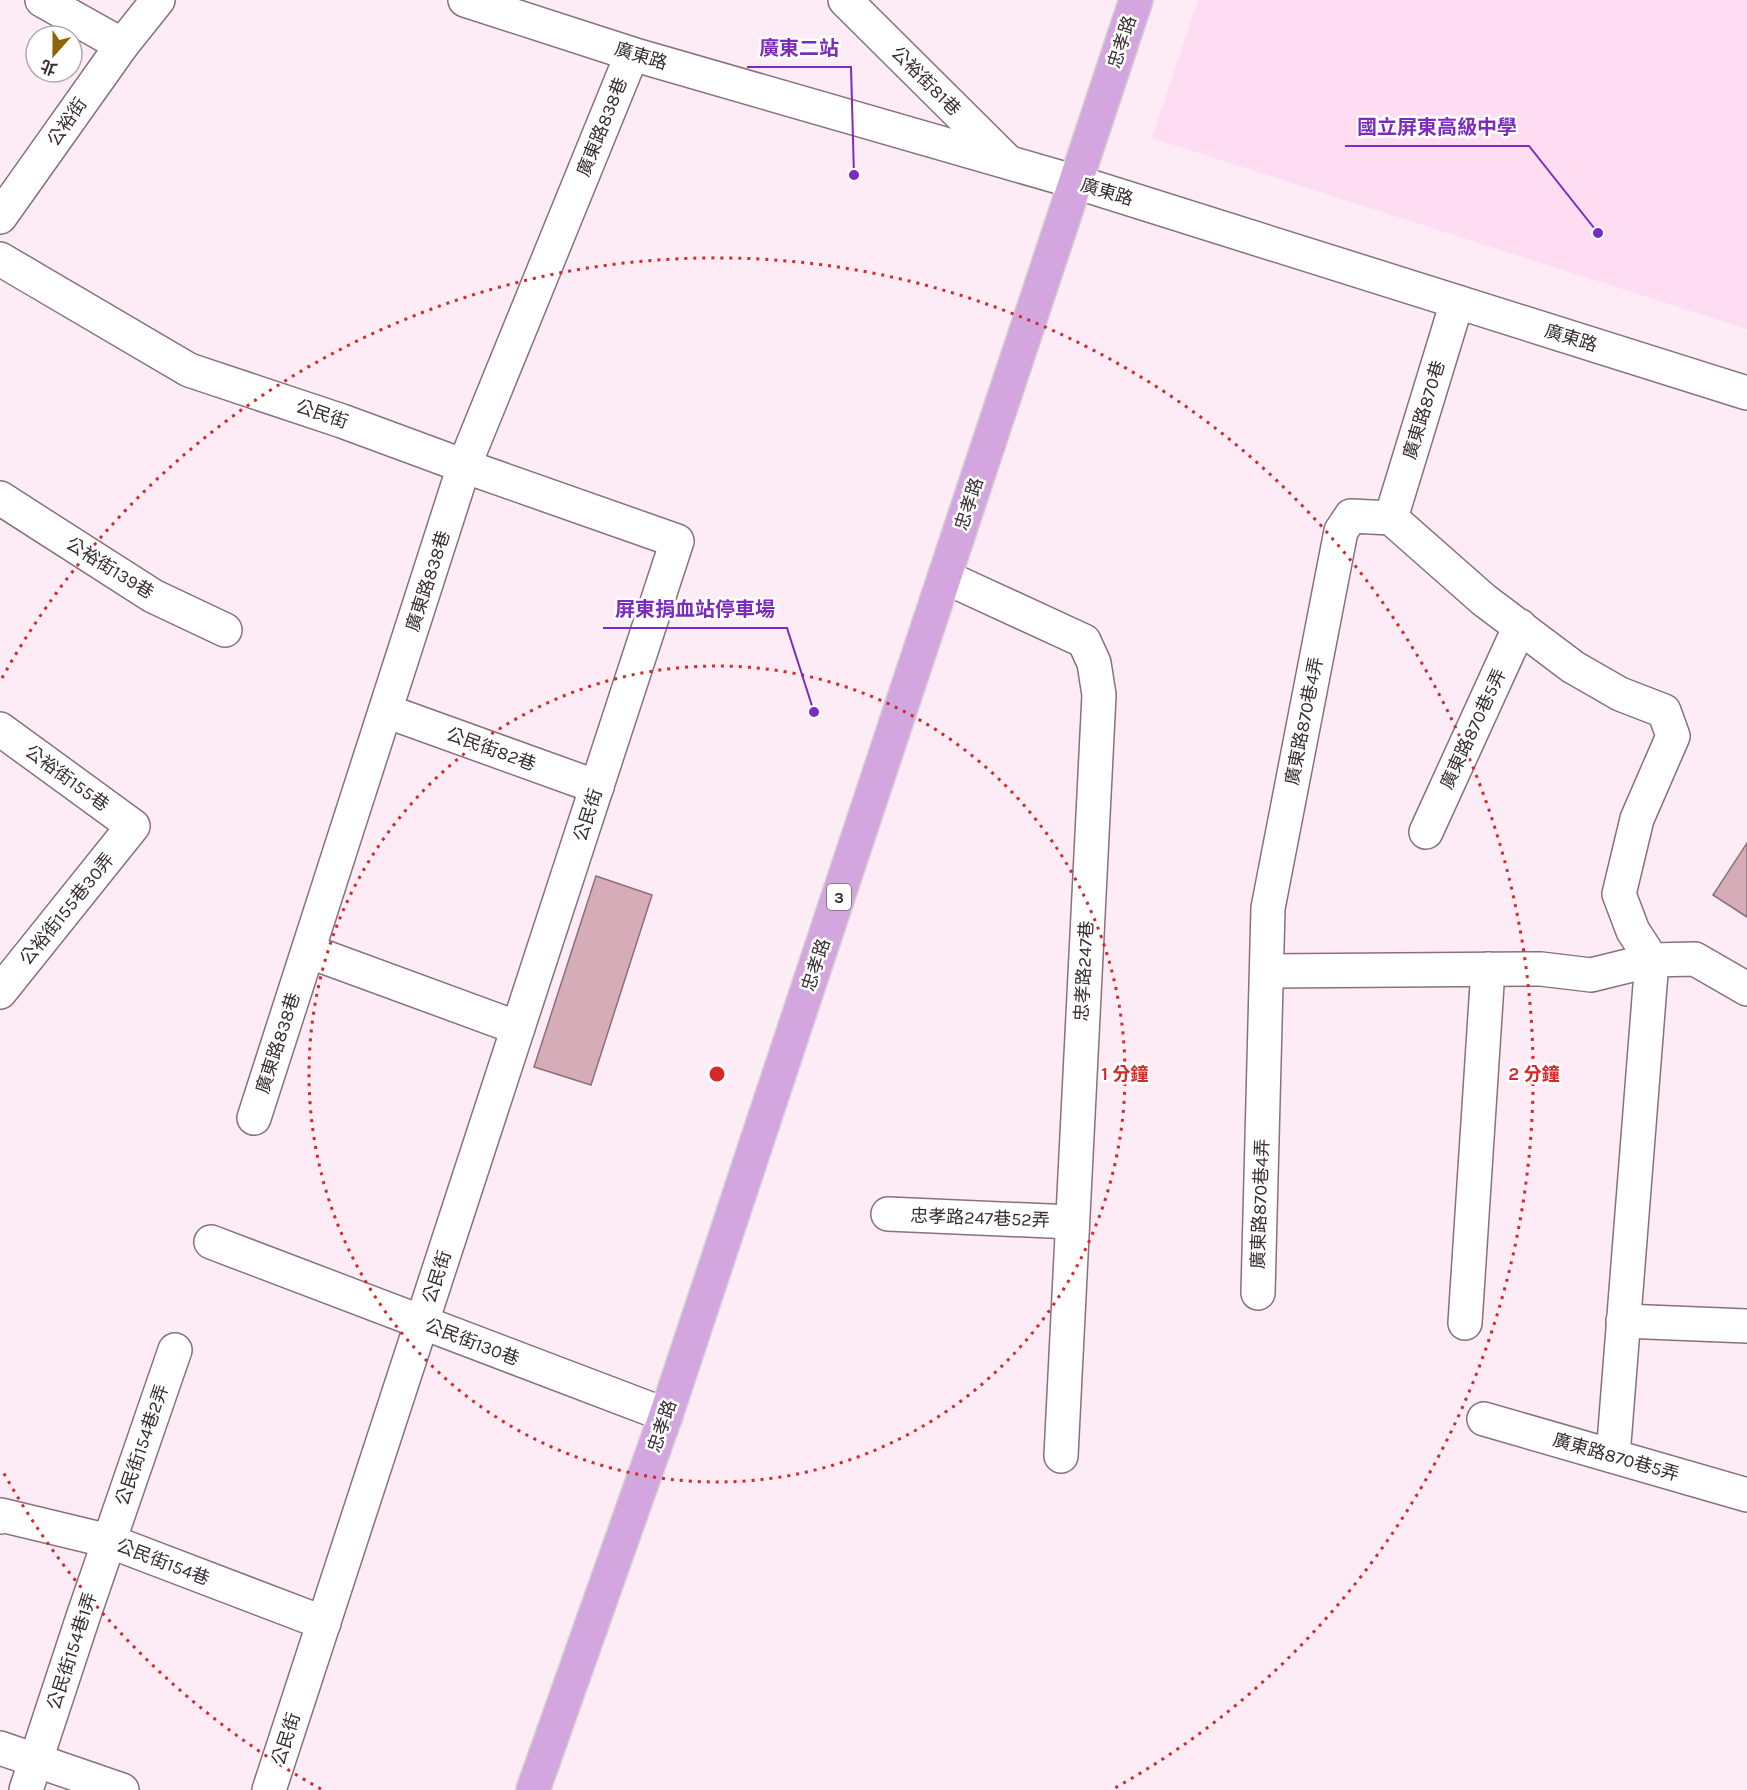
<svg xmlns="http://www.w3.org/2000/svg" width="1747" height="1790" viewBox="0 0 1747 1790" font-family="Karla,'Noto Sans TC',sans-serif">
<rect width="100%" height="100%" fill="#fdecf6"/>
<!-- built -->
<polygon fill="#fedcf2" points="1198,0 1747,0 1747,329 1152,138"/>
<!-- building -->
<g fill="#d5acb8" stroke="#8c6f77" stroke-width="1.5">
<polygon points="1747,843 1747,917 1713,895"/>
<polygon points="596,876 652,895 591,1085 534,1067"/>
</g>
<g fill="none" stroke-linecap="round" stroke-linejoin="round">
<defs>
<g id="minor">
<polyline points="42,0 122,45"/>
<polyline points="465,0 632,54 1076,182 1747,393"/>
<polyline points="845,0 1006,160"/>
<polyline points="0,217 122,45 158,0"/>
<polyline points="0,259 189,370 342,421 464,466 677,541 269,1790"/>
<polyline points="0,498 153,596 225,630"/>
<polyline points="1391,518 1484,600 1573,667 1620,694 1664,711 1673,736 1637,819 1619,894 1633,931 1652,960"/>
<polyline points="1391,518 1457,302"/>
<polyline points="945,577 1084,641 1094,663 1099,695 1061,1456"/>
<polyline points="386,711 597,787"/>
<polyline points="0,729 133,826 0,992"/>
<polyline points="1426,832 1520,626"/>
<polyline points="308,951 518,1028"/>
<polyline points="1267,971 1541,969 1591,975 1652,960 1695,959 1747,989"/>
<polyline points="254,1118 464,466 632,54"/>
<polyline points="888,1214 1072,1222"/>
<polyline points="211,1242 666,1415"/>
<polyline points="1258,1293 1268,908 1341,531 1351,516 1391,518"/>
<polyline points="1623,1321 1747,1326"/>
<polyline points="1465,1323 1488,969"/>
<polyline points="1484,1419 1747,1495"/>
<polyline points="1613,1456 1652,960"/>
<polyline points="0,1517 1,1515 109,1541 324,1623"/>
<polyline points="0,1748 122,1790"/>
<polyline points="26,1790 84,1614 175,1350"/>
</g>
<polyline id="major" points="533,1790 666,1415 1136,0"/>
</defs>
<!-- minor casing -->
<use href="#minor" stroke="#88707f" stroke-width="36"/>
<!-- major casing -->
<use href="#major" stroke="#d3d1d2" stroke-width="36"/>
<!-- minor -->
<use href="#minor" stroke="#fff" stroke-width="33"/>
<!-- major -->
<use href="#major" stroke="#d4a6df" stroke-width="33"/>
</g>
<!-- distance rings -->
<g fill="none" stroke="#d62828" stroke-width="3" stroke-dasharray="3 6">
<circle cx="717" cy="1074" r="408"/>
<path d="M321 1789A817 817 0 0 1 2 1470M2 678A817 817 0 1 1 1113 1789"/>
</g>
<g text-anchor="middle" stroke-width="5" stroke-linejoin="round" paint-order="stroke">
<!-- shield labels -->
<rect fill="#fff" stroke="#726b70" stroke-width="1.5" x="827" y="884" width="24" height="26" rx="4.5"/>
<g font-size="16" font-weight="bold" fill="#362c32">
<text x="839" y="903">3</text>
</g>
<!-- street labels -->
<g font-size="18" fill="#362c32" stroke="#fff">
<text transform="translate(1122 42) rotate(-72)" y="6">忠孝路</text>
<text transform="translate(641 56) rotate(17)" y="6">廣東路</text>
<text transform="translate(926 81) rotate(45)" y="6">公裕街81巷</text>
<text transform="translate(67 122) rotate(-55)" y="6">公裕街</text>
<text transform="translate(602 127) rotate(-68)" y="6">廣東路838巷</text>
<text transform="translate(1107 192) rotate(17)" y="6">廣東路</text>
<text transform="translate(1571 338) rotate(17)" y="6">廣東路</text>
<text transform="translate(1424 410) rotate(-73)" y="6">廣東路870巷</text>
<text transform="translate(322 414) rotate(19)" y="6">公民街</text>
<text transform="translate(969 504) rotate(-72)" y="6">忠孝路</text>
<text transform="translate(110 568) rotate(32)" y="6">公裕街139巷</text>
<text transform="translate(428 581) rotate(-72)" y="6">廣東路838巷</text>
<text transform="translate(1304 721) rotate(-79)" y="6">廣東路870巷4弄</text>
<text transform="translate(1473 729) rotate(-65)" y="6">廣東路870巷5弄</text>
<text transform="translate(491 749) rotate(20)" y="6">公民街82巷</text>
<text transform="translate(67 778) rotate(36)" y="6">公裕街155巷</text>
<text transform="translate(588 815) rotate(-72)" y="6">公民街</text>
<text transform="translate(67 909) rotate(-51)" y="6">公裕街155巷30弄</text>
<text transform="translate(816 965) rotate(-72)" y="6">忠孝路</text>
<text transform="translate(1084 971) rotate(-87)" y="6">忠孝路247巷</text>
<text transform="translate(278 1043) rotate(-72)" y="6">廣東路838巷</text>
<text transform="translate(1260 1204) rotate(-88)" y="6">廣東路870巷4弄</text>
<text transform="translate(980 1218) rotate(2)" y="6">忠孝路247巷52弄</text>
<text transform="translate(437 1277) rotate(-72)" y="6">公民街</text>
<text transform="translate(472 1342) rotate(21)" y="6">公民街130巷</text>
<text transform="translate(662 1426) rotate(-71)" y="6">忠孝路</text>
<text transform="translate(142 1445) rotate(-71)" y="6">公民街154巷2弄</text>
<text transform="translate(1616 1457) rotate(16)" y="6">廣東路870巷5弄</text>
<text transform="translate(163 1562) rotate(21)" y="6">公民街154巷</text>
<text transform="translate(72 1651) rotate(-72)" y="6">公民街154巷1弄</text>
<text transform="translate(286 1739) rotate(-72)" y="6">公民街</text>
</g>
</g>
<circle cx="717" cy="1074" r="9" fill="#d62828" stroke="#fff" stroke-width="3"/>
<g font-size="18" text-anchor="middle" font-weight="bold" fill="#d62828" stroke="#fff" stroke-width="5" stroke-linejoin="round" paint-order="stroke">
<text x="1125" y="1080">1 分鐘</text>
<text x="1534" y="1080">2 分鐘</text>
</g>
<!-- callouts -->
<path fill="none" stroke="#7b2cbf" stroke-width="2" d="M854 175L851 67H747M1598 233L1529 146H1345M814 712L787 628H603"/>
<g fill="#7b2cbf" stroke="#fff" stroke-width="2">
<circle cx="854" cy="175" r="6"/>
<circle cx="1598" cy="233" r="6"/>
<circle cx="814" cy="712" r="6"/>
</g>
<g font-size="20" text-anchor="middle" font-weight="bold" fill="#7b2cbf" stroke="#fff" stroke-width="5" stroke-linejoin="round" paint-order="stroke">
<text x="799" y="55">廣東二站</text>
<text x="1437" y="134">國立屏東高級中學</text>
<text x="695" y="616">屏東捐血站停車場</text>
</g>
<!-- north arrow -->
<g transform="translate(54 54) rotate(201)"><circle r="28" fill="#ffffff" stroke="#afabad" stroke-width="1.5"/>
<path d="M0-4.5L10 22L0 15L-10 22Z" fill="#8e640a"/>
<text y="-9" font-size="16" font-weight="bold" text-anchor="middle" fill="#362c32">北</text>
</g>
</svg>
